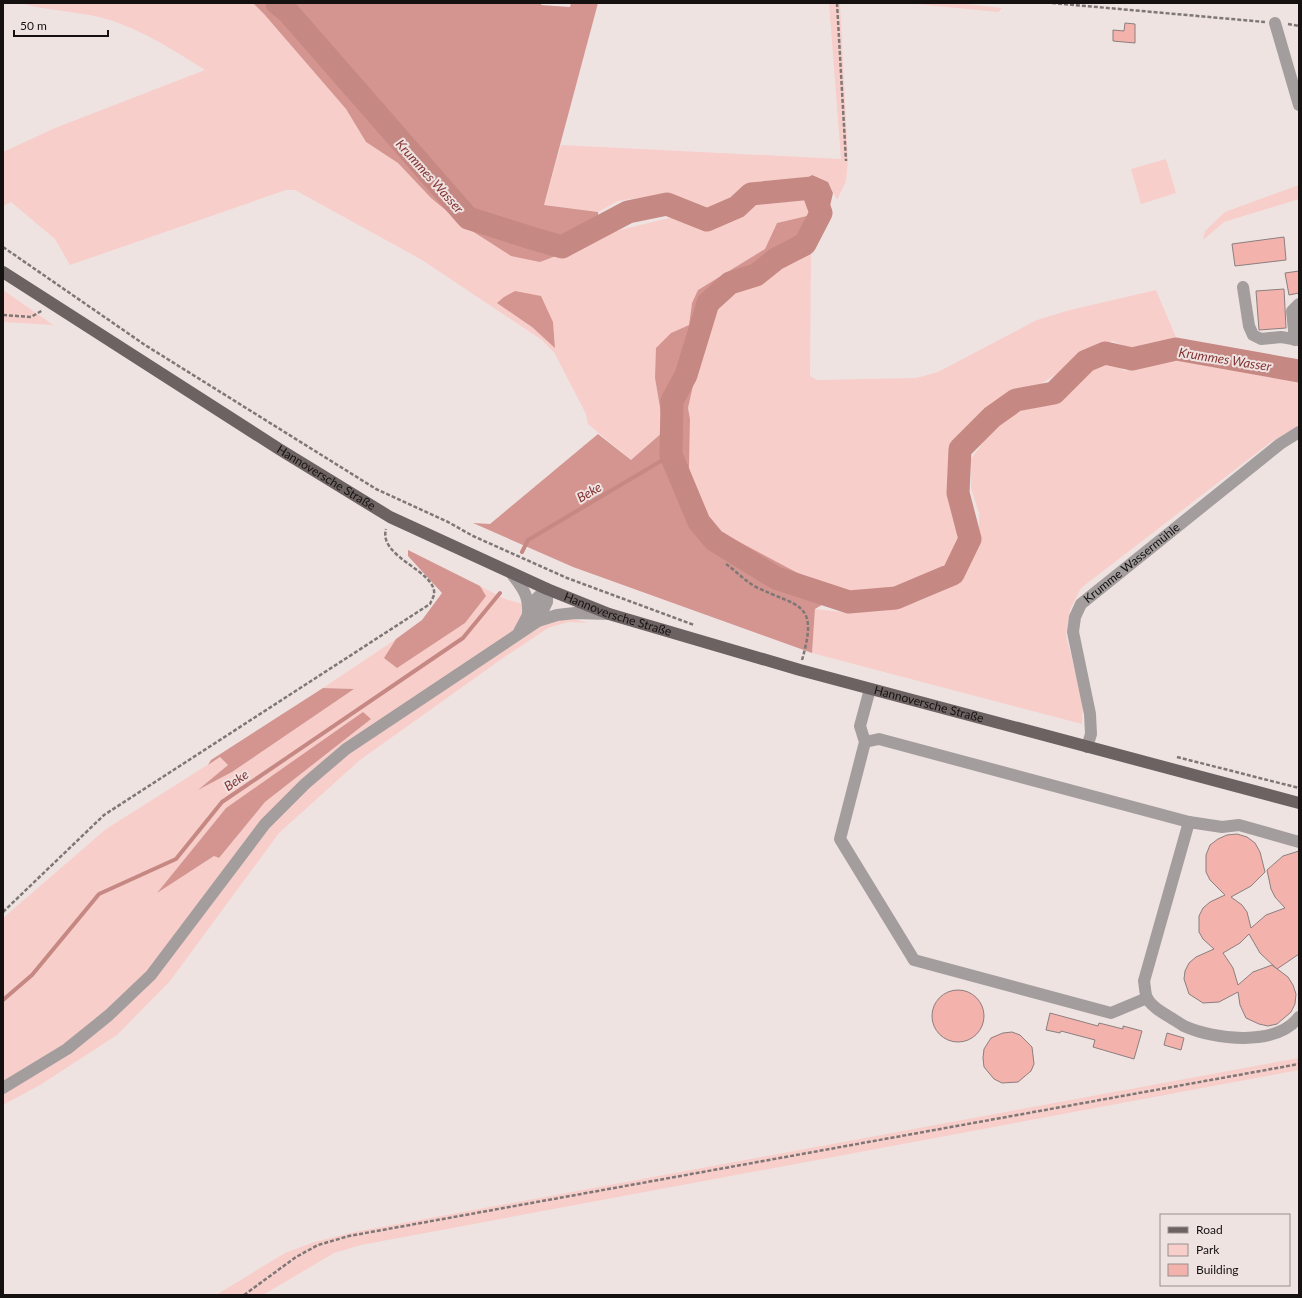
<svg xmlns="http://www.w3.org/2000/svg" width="1302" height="1298" viewBox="0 0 1302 1298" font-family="Lato,sans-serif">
<rect width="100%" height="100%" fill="#efe3e2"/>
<!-- green -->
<g fill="#f7ceca" fill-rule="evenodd">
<path d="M21 3H253L264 14 346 109 366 142 398 163 431 198 540 262 572 250 600 235 677 216 701 226 735 219 755 200 799 197 814 205 811 215 777 223 765 249 698 290 692 303 689 325 671 333 655 378 664 431 631 460 588 424 586 414 554 352 542 340 422 260 295 190H286L70 265 55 239 11 202 3 206V152L55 128 205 70C172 49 138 27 99 17 74 11 47 11 21 3ZM553 322 555 347 532 327Z"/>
<polygon points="829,3 840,3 848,160 846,181 837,200 828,182 812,175 798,184 745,186 724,204 700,209 666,194 618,201 598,212 544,205 561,145 841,159"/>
<polygon points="906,3 958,3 1002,8 998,12"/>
<polygon points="1166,159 1176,193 1141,204 1131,169"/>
<polygon points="1299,185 1299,199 1224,222 1203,240 1205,231 1225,212"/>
<path d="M811 254 810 376 817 380 916 378 938 372 1037 320 1070 310 1156 290 1178 342 1135 351 1113 341 1094 348 1074 363 1039 385 1017 388 962 433 954 448 951 492 961 537 949 567C911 584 882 599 839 595L715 529 695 498 689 468 690 419 688 408 706 328 717 305 735 291 758 283 768 273Z"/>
<polygon points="3,290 53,325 3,322"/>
<polygon points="1176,357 1261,376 1299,379 1299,426 1271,442 1081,588 1070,610 1066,635 1083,704 1082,724 812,653 815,609 851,613 882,611 917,602 951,587 970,564 979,540 979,513 971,488 971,459 995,426 1024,409 1046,404 1061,393 1079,374 1109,361 1125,371"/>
<path d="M480 586 505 599 588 623 568 622 548 628 503 658 360 760 279 833 170 981 117 1035 40 1085 3 1105V918L106 829 220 757 228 765 200 789 232 772 354 689 323 688 396 639 384 658 486 596ZM371 719 265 802 219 858 214 856 158 892 226 808Z"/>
<polygon points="1299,1058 1299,1070 361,1245 334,1253 263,1295 216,1295 285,1253 314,1242 354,1232"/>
</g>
<!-- forest -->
<g fill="#d49590">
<polygon points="253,3 542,3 541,5 570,7 571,3 598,3 544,205 598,212 600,235 572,250 540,262 511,256 469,229 431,198 398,163 366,142 346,109 264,14"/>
<polygon points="811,215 811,254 769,273 758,283 735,291 717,305 706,328 688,408 690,419 689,468 695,498 715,529 839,595 815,609 812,653 573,567 473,523 490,524 598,434 631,460 664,431 655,378 656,348 671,333 689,325 692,303 698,290 765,249 777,223"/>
<polygon points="515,291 541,296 553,322 555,348 532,327 497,303 504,297"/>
<polygon points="408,550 480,586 486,596 465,623 397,668 384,658 396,639 422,620 442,593 408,556"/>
<polygon points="323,688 354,689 232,772 198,790 228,765 220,757 208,765 211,760"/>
<polygon points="363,712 371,719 265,802 219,858 214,856 157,893 226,808"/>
</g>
<!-- water -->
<polygon fill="#c68883" points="812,175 828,182 833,193 830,206 811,215 814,205 799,197 787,197 786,186 798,184"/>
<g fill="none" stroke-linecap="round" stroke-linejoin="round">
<!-- stream -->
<g stroke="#c68883" stroke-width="4">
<polyline points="522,552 528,540 671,455"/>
<polyline points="3,1000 32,975 99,894 176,859 222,802 463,638 500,593"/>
</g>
<!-- river -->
<polyline stroke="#c68883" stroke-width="23" points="277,3 288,12 468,218 528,237 562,247 628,212 667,204 707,220 737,207 751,194 812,188 821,213 805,244 776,259 756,275 730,283 708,303 686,375 672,401 671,455 699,522 714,540 776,578 849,602 896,598 953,574 970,539 958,493 960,449 992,417 1016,400 1054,393 1086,361 1105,353 1132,359 1176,349 1299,371"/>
</g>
<!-- building -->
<g fill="#f4b2ad" stroke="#8a7f7e">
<polygon points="1125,23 1135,24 1135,43 1113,41 1113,30 1124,31"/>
<polygon points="1284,237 1286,260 1235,266 1232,244"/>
<polygon points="1299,271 1299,293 1289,295 1285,273"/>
<polygon points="1284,289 1286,328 1259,330 1256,291"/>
<polygon points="1237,834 1247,837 1255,843 1260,852 1265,872 1251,886 1231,897 1242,905 1247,912 1251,928 1266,915 1285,908 1275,897 1271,889 1267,870 1283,856 1299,851 1299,954 1277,969 1260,953 1249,934 1240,943 1223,953 1233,968 1238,985 1253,972 1272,965 1288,977 1293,985 1296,994 1295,1004 1291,1012 1277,1024 1268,1026 1259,1024 1246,1018 1240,1005 1238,992 1219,1002 1203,1003 1189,994 1184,979 1185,971 1189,963 1196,957 1214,949 1203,939 1199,932 1199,916 1203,908 1210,902 1225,895 1210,880 1206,872 1206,855 1210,845 1218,839 1227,835"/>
<circle cx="958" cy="1016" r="26"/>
<polygon points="1050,1013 1098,1026 1099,1023 1123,1029 1123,1026 1142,1031 1134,1059 1093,1047 1095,1040 1061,1031 1060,1033 1046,1030"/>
<polygon points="1012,1032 1020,1035 1032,1047 1034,1064 1031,1071 1018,1082 1002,1083 994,1079 984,1067 983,1058 984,1049 991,1038 1003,1033"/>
<polygon points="1167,1033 1184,1038 1181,1050 1164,1045"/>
</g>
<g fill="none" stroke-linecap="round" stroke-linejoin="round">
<!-- path -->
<g stroke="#7e7776" stroke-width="2.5" stroke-dasharray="4 2" stroke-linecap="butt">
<polyline points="837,3 846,161"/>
<polyline points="1052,3 1265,22"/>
<polyline points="1288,24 1299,26"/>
<polyline points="3,247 145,345 376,489 448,522 473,536 567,578 694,625"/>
<polyline points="3,315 31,317 43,310"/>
<path d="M726 564C736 571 745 581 756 587 799 608 819 601 802 660"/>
<polyline points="1177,757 1299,788"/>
<path d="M3 912 104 815 430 604C431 601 433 598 434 595 438 571 378 558 386 529"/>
<polyline points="244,1295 296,1257 318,1245 349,1236 1299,1064"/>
</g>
<!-- minor -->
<g stroke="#a39e9d" stroke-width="12">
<polyline points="1275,23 1299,105"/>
<polyline points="1243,287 1249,326 1253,335 1261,339 1281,337 1299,340"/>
<polyline points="1295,340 1292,311 1299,304"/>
<path d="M512 574C523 589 529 595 528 614"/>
<polyline points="538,621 547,602 547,589"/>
<polyline points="519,632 537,598 547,589"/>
<polyline points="870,689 860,726 865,742 840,839 914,960 1111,1013 1147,998"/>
<polyline points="865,742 879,739 1189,822"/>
<path id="s1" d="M1087 747 1091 734 1090 714 1073 632 1075 617 1081 604 1280 444 1299 432"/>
<path d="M1299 842 1239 825 1222 827 1189 822 1144 981C1145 986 1145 994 1147 998 1151 1006 1161 1012 1168 1016 1173 1019 1179 1023 1184 1026 1215 1040 1276 1047 1299 1017"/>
<polyline points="3,1088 67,1049 109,1015 151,975 265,824 305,784 346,749 538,621 557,615 575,613 609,614"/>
</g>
<!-- major -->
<path stroke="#6b6261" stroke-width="12" id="s2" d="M3 272 279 449 390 517 547 589 609 614 800 670 1299 803"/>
</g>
<g text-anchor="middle" stroke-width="4" stroke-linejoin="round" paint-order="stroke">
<!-- street labels -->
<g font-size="12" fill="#151110" stroke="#efe3e2">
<text dy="4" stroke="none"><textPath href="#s2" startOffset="383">Hannoversche Straße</textPath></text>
<text dy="4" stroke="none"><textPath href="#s1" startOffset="212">Krumme Wassermühle</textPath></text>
<text dy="4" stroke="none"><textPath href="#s2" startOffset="706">Hannoversche Straße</textPath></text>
<text dy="4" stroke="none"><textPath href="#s2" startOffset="1030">Hannoversche Straße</textPath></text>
</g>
<!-- water labels -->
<g font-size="13" font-style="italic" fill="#833533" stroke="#efe3e2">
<text transform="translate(430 176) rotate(48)" y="5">Krummes Wasser</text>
<text transform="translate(1225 359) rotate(9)" y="5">Krummes Wasser</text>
<text transform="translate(589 492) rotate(-30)" y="5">Beke</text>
<text transform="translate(236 780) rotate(-34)" y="5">Beke</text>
</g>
</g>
<!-- border -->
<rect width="1302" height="1298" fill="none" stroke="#151110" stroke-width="8"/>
<!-- legend -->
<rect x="1160" y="1214" width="130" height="72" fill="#efe3e2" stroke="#988f8e"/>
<rect x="1168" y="1227" width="20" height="6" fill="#6b6261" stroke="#988f8e"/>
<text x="1196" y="1234" font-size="12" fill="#151110">Road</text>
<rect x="1168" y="1244" width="20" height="12" fill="#f7ceca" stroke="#988f8e"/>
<text x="1196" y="1254" font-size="12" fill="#151110">Park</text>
<rect x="1168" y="1264" width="20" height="12" fill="#f4b2ad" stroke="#988f8e"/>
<text x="1196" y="1274" font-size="12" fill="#151110">Building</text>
<!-- scale -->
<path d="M14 30v6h94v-6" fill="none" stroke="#151110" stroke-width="2"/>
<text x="20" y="30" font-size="12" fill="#151110" stroke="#efe3e2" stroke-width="3" paint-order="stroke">50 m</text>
</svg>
